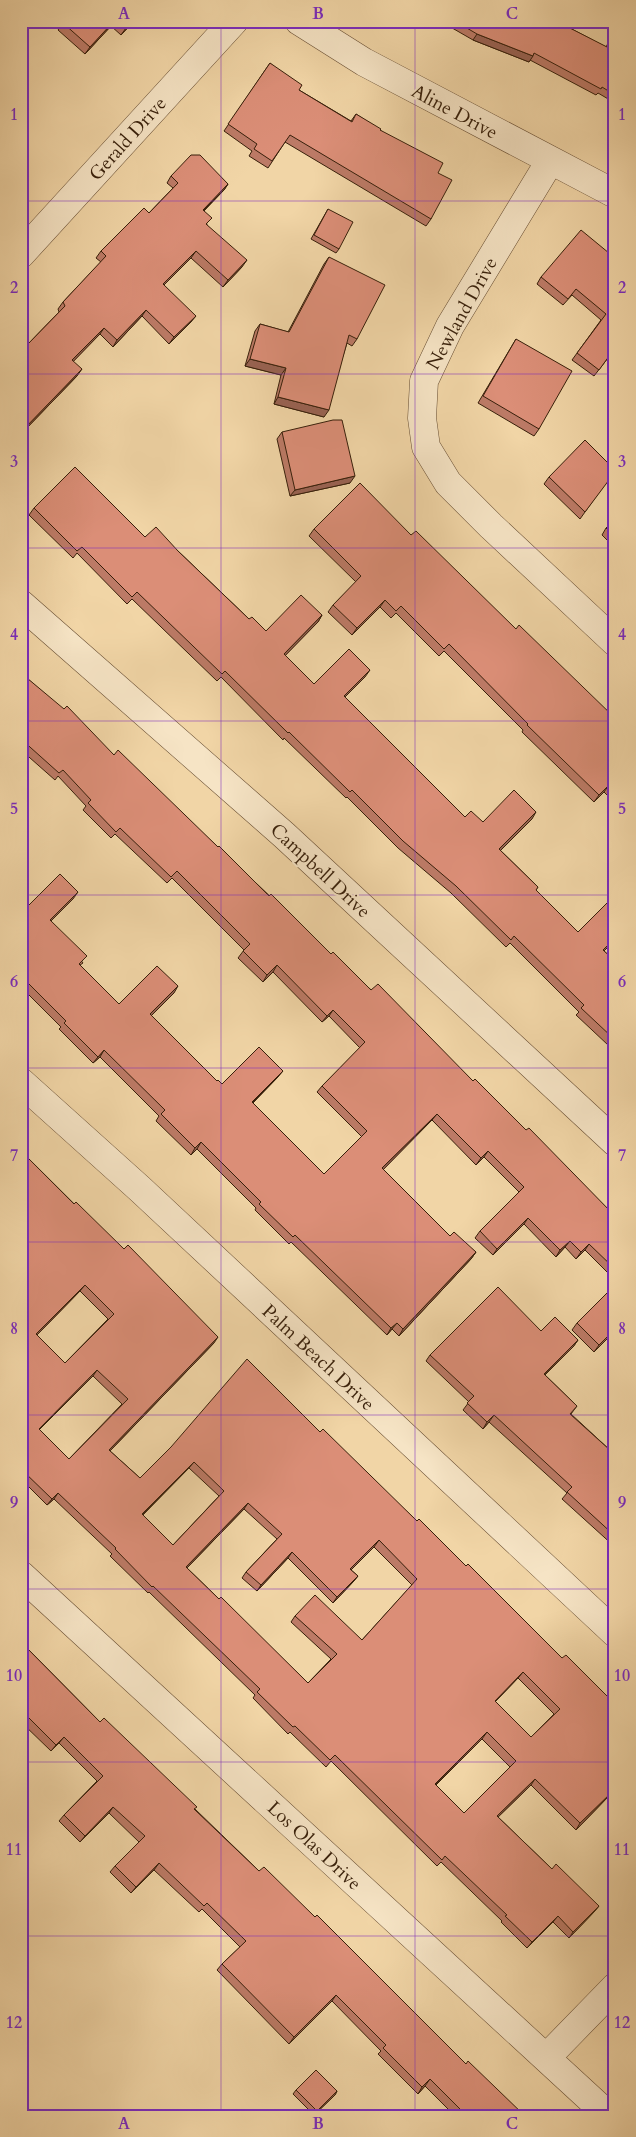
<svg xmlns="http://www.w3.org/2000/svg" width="636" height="2137" viewBox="0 0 636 2137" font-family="Cardo,serif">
<rect width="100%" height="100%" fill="#f1d5a6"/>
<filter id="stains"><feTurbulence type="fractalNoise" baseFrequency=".004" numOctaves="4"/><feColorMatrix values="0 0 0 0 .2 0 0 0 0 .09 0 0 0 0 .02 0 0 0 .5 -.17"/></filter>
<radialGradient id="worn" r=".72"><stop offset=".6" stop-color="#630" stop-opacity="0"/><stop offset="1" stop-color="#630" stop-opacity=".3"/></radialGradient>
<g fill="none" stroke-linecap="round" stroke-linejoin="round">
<defs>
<g id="street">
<polyline points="299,21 364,62 615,194"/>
<polyline points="550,161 450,326 424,381 422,418 426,447 448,483 491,526 615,642"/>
<polyline points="21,254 234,21"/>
<polyline points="21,604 284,835 615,1142"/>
<polyline points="21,1082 140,1189 615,1633"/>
<polyline points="21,1575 609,2116"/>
<polyline points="547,2057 615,1987"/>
</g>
</defs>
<!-- street casing -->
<use href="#street" stroke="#664c31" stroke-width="29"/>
<!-- street -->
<use href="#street" stroke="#f6e4c5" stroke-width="28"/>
</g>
<!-- wall -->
<g fill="#bc7a66" stroke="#371f0a" fill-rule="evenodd">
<polygon points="65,21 134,21 121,35 111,26 85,54 58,30"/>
<polygon points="440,21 564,21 562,24 606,47 615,30 615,103 598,93 596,95 530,60 529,62 473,40"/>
<polygon points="270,63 299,90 351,121 356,114 380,130 438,173 431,219 426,226 285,142 268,168 249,156 252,151 224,131"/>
<polygon points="171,176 228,184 224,190 204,211 207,225 242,267 223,287 191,258 164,285 191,322 169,344 142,316 113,347 100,334 73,361 77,376 21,434 21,344 29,343 59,312 58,309 63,302 101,262 96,258 101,251 149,213 173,188 167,183"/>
<polygon points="328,209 339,249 336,253 311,239"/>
<polygon points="329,257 357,339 352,346 347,343 324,417 274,404 281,375 245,366 255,331 260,324 288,332 324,264"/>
<polygon points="615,258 615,349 594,376 572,360 601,320 572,295 563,305 537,284 541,277"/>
<polygon points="516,339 539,429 534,436 478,403"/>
<polygon points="282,432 350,483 290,496 277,439"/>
<polygon points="615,470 580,519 544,484 549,477"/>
<polygon points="34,508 145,537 178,551 249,619 266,631 322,615 318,622 285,655 314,684 365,677 345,697 465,817 483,822 532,819 500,850 538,887 536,890 578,932 615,895 615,940 604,951 615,961 615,1044 612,1041 608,1045 576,1015 579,1012 510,943 506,947 451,893 398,848 347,797 346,798 284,738 283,740 221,677 217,681 132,599 127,604 77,553 73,558 29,515"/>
<polygon points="615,519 615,548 602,535 606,528"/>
<polygon points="314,529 411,535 615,718 615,803 604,792 594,802 522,732 523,730 444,651 439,656 396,613 391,618 380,607 352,635 328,612 333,605 356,582 309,536"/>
<polygon points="21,673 218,847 331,954 473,1081 526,1130 615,1216 615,1280 585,1250 576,1259 565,1247 556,1257 524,1224 493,1255 475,1238 480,1231 519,1192 484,1157 476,1165 432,1120 383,1169 450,1236 476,1252 471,1259 399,1336 392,1329 387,1335 291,1242 289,1244 255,1210 256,1208 197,1149 191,1155 156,1121 159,1116 100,1057 93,1063 59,1029 61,1027 21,987 21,907 24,910 73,899 51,921 83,963 80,965 119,1004 174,993 151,1015 217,1081 222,1084 278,1077 253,1103 324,1174 362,1137 317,1092 322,1086 360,1048 329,1016 322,1022 273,972 263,982 238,958 244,950 172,878 167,883 115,834 111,838 83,810 86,806 58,776 55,780 21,750"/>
<path d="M21 1151 214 1343 110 1451 140 1478 171 1447 320 1432 466 1566 562 1658 612 1701 615 1699V1805L607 1798 576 1830 531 1785 498 1817 552 1869 599 1906 594 1912 569 1938 553 1922 527 1948 501 1922 502 1921 441 1862 437 1866 331 1761 326 1767 290 1732 288 1734 253 1698 255 1695 149 1592 148 1593 110 1556 112 1554 54 1499 47 1505 21 1479ZM80 1291 108 1319 65 1363 37 1335ZM93 1376 122 1404 69 1459 39 1430ZM189 1468 219 1496 173 1545 143 1515ZM244 1509 277 1539 246 1572 242 1578 257 1591 288 1558 333 1603 353 1582 358 1576 351 1570 374 1547 412 1585 362 1640 295 1616 291 1622 331 1659 308 1683 219 1599 187 1568ZM518 1678 554 1714 531 1737 495 1702ZM482 1739 510 1767 464 1813 436 1785Z"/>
<polygon points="615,1285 615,1331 594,1352 572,1330 577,1323"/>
<polygon points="541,1331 578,1340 573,1347 545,1375 577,1406 571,1414 611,1451 615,1448 615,1547 562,1499 567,1493 489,1422 483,1429 463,1410 469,1402 426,1361 430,1355"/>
<polygon points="21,1642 100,1722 195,1809 259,1871 315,1917 466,2064 525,2116 455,2116 425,2086 418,2094 378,2054 381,2051 332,2001 289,2044 217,1970 222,1964 240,1947 202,1909 199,1912 154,1870 131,1893 110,1872 115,1866 139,1842 109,1813 80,1842 59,1821 64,1815 97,1781 59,1743 51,1751 21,1722"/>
<polygon points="296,2090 337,2091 335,2095 314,2115 293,2094"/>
</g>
<!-- shaded-wall -->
<g fill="#996353" stroke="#371f0a">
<polygon points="114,21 111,26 85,54 90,47"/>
<polygon points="132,21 134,21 121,35 126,28"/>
<polygon points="477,34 533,56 529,62 473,40"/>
<polygon points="228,184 224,190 198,216 203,210"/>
<polygon points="196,251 191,258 159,290 163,284"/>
<polygon points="247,260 242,267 223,287 228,280"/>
<polygon points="146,310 142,316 113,347 117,340"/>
<polygon points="196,316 191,322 169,344 174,337"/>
<polygon points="104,328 100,334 68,367 72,360"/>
<polygon points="250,359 286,368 281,375 245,366"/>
<polygon points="82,369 77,376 21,434 21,432"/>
<polygon points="278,397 329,410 324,417 274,404"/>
<polygon points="355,476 350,483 290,496 295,490"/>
<polygon points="385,600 380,607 352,635 357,628"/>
<polygon points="322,615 318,622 280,661 284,654"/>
<polygon points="370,670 365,677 339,703 344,696"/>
<polygon points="609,785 604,792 594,802 599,795"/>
<polygon points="536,812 532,819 495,856 499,849"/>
<polygon points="78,892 73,899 46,926 50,920"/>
<polygon points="615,938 615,940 598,957 603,950"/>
<polygon points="277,965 273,972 263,982 267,975"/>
<polygon points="178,986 174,993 146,1021 150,1014"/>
<polygon points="333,1010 329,1016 322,1022 327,1016"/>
<polygon points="104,1050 100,1057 93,1063 98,1057"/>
<polygon points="283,1071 278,1077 247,1108 252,1102"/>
<polygon points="437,1114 432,1120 378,1175 382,1168"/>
<polygon points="201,1142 197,1149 191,1155 195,1148"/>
<polygon points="488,1151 484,1157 476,1165 481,1158"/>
<polygon points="528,1218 524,1224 493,1255 497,1249"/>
<polygon points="570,1241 565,1247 556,1257 560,1250"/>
<polygon points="589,1244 585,1250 576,1259 581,1252"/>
<polygon points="476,1252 471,1259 399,1336 403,1329"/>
<polygon points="85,1285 80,1291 32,1340 36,1334"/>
<polygon points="397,1323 387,1335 391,1328"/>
<polygon points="615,1329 615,1331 594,1352 599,1345"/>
<polygon points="218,1337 214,1343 105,1456 109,1450"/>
<polygon points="578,1340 573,1347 539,1380 544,1374"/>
<polygon points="97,1370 93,1376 34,1435 39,1429"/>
<polygon points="494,1415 489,1422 483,1429 487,1422"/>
<polygon points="194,1462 189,1468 137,1520 142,1514"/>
<polygon points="58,1493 54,1499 47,1505 52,1499"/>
<polygon points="248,1503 244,1509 182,1573 186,1567"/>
<polygon points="379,1540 374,1547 346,1575 350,1569"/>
<polygon points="292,1552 288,1558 257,1591 261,1585"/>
<polygon points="358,1576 353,1582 333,1603 337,1597"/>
<polygon points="523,1672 518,1678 490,1707 495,1701"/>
<polygon points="487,1732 482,1739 430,1790 435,1784"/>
<polygon points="64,1737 59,1743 51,1751 56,1745"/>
<polygon points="535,1779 531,1785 493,1822 497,1816"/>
<polygon points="612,1792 607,1798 576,1830 580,1823"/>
<polygon points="113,1807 109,1813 80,1842 85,1836"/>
<polygon points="159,1863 154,1870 131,1893 136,1887"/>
<polygon points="599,1906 594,1912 569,1938 573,1932"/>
<polygon points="558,1916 553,1922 527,1948 532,1942"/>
<polygon points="336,1995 332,2001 289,2044 294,2037"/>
<polygon points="430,2079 425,2086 418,2094 422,2087"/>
<polygon points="337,2091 335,2095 314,2115 317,2111"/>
</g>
<!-- building -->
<g fill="#db8e77" stroke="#371f0a" fill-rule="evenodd">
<polygon points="65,21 114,21 90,47 63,23"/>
<polygon points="118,21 132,21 126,28"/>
<polygon points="455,21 564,21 562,24 607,47 615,33 615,95 602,87 601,89 534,53 533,56 477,34"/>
<polygon points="270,63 302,85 299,90 352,122 356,114 381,129 380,130 443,163 438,173 452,180 431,219 290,135 272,161 254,149 257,144 228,124"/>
<polygon points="191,155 200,155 228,184 203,210 212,218 206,224 247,260 228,280 196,251 163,284 196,316 174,337 146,310 117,340 104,328 72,360 82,369 21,432 21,344 25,340 29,343 65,306 63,302 106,256 101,251 144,208 149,213 178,183 171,176"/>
<polygon points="328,209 353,222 339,249 314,235"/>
<polygon points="581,230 615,258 615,348 599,370 577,353 606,314 576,289 568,299 541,277"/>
<polygon points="329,257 385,285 357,339 349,335 329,410 278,397 286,368 250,359 260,324 289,332"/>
<polygon points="516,339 572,371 539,429 483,396"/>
<polygon points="333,420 342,420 355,476 295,490 282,432"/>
<polygon points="585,440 615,470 615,472 585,512 549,477"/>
<polygon points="75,467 145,537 156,527 178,551 249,619 252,617 266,631 301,595 322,615 284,654 314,684 349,649 370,670 344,696 465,817 471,811 483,822 514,790 536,812 499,849 538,887 536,890 578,932 615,895 615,938 603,950 615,961 615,1037 613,1038 581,1008 584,1005 514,936 511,940 456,886 403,841 352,790 350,792 289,732 288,733 225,671 222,674 137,592 132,597 82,547 77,551 34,508"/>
<polygon points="360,483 411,535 416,531 516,629 519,625 615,718 615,791 609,785 599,795 527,725 528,724 449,644 444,649 401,606 396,611 385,600 357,628 333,605 361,576 314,529"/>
<polygon points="615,519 615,537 606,528"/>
<polygon points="21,673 64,709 67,706 114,755 118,750 218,847 219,846 269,896 271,894 331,954 333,952 371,990 378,984 473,1081 475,1079 526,1130 529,1128 615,1216 615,1269 589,1244 581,1252 570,1241 560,1250 528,1218 497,1249 480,1231 524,1187 488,1151 481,1158 437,1114 382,1168 450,1236 454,1232 476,1252 403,1329 397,1323 391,1328 295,1235 293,1237 259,1204 261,1202 201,1142 195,1148 161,1114 165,1110 104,1050 98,1057 64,1023 66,1021 21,976 21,907 24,910 60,874 78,892 50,920 87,956 79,964 119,1004 157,966 178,986 150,1014 217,1081 218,1080 222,1084 259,1047 283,1071 252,1102 324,1174 367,1131 322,1086 365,1042 333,1010 327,1016 277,965 267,975 243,951 250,944 177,871 171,877 120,828 116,832 88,803 91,800 63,770 59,773 21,739"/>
<path d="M21 1151 74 1204 76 1202 124 1249 128 1245 218 1337 109 1450 140 1478 171 1447 247 1359 320 1432 323 1429 417 1521 419 1519 466 1566 468 1564 562 1658 566 1655 612 1701 615 1699V1795L612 1792 580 1823 535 1779 497 1816 552 1869 556 1864 599 1906 573 1932 558 1916 532 1942 505 1916 507 1915 445 1856 442 1860 335 1755 330 1760 295 1726 293 1727 257 1692 260 1689 153 1586 152 1587 115 1549 116 1548 58 1493 52 1499 21 1469V1315L26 1310 21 1305ZM85 1285 114 1314 65 1363 36 1334ZM97 1370 128 1399 69 1459 39 1429ZM194 1462 224 1491 173 1545 142 1514ZM248 1503 282 1534 246 1572 261 1585 292 1552 337 1597 358 1576 350 1569 379 1540 417 1579 362 1640 315 1595 295 1616 337 1654 308 1683 221 1597 219 1599 186 1567ZM523 1672 560 1709 531 1737 495 1701ZM487 1732 516 1761 464 1813 435 1784Z"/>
<polygon points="615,1285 615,1329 599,1345 577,1323"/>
<polygon points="498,1287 541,1331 555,1317 578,1340 544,1374 577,1406 570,1414 611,1451 615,1448 615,1536 567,1492 572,1487 494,1415 487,1422 467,1403 474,1396 430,1355"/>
<polygon points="21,1642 100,1722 104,1718 197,1807 194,1809 259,1871 264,1867 315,1917 317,1915 466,2064 468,2061 525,2116 459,2116 463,2112 430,2079 422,2087 383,2048 386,2045 336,1995 294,2037 222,1964 246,1941 207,1903 204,1906 159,1863 136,1887 115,1866 145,1836 113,1807 85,1836 64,1815 103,1776 64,1737 56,1745 21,1710"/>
<polygon points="316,2070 337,2091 317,2111 296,2090"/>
</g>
<!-- grid -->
<path fill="none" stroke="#7b2cbf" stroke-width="1" stroke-opacity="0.55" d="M221 21V2116M415 21V2116M21 201H615M21 374H615M21 548H615M21 721H615M21 895H615M21 1068H615M21 1242H615M21 1415H615M21 1589H615M21 1762H615M21 1936H615"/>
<g text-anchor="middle" stroke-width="4" stroke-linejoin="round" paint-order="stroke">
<!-- street labels -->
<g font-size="19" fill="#371f0a" stroke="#f6e4c5">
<text transform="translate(455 111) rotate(28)" y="7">Aline Drive</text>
<text transform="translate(127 138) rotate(-48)" y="7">Gerald Drive</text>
<text transform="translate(461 313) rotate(-61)" y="7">Newland Drive</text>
<text transform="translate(321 870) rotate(43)" y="7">Campbell Drive</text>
<text transform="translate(319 1357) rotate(43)" y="7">Palm Beach Drive</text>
<text transform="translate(315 1845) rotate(43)" y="7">Los Olas Drive</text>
</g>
</g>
<!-- margin -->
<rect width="636" height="2137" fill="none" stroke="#f1d5a6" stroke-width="55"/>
<rect x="28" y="28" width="580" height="2082" fill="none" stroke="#7b2cbf" stroke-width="2"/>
<g font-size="16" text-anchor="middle" font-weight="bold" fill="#7b2cbf">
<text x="124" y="19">A</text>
<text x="318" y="19">B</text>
<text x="512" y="19">C</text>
<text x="14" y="120">1</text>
<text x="622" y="120">1</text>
<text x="14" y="293">2</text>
<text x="622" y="293">2</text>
<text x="14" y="467">3</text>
<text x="622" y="467">3</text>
<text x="14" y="640">4</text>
<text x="622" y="640">4</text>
<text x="14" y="814">5</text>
<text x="622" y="814">5</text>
<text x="14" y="987">6</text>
<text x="622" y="987">6</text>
<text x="14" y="1161">7</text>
<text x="622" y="1161">7</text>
<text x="14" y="1334">8</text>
<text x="622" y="1334">8</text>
<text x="14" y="1508">9</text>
<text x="622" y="1508">9</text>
<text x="14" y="1681">10</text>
<text x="622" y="1681">10</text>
<text x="14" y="1855">11</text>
<text x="622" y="1855">11</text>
<text x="14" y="2028">12</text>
<text x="622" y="2028">12</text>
<text x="124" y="2129">A</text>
<text x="318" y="2129">B</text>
<text x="512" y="2129">C</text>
</g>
<rect width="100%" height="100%" filter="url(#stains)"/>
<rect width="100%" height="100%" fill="url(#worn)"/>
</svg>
